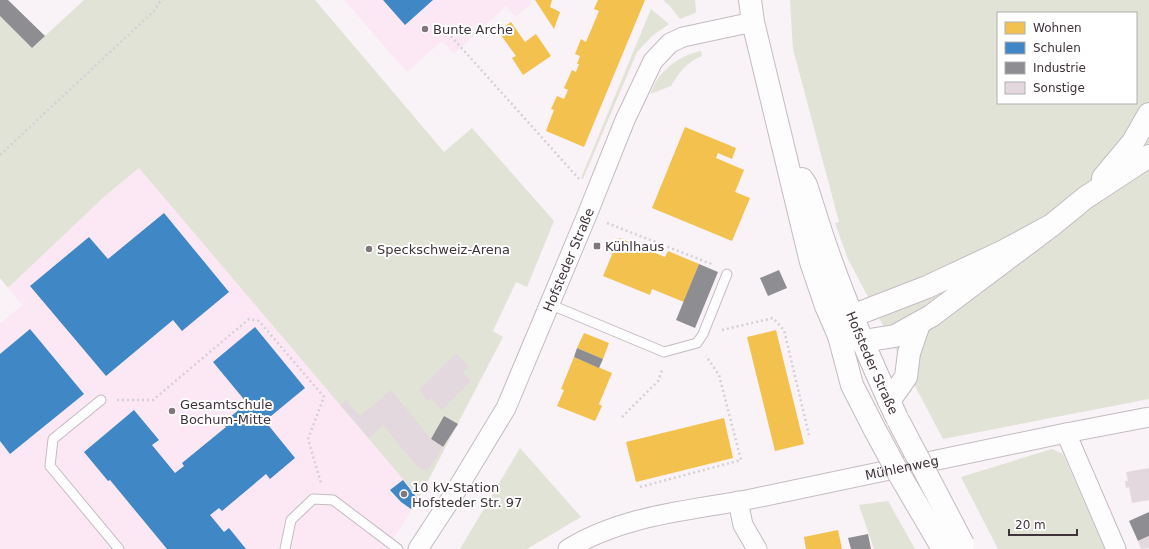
<svg xmlns="http://www.w3.org/2000/svg" width="1149" height="549" viewBox="0 0 1149 549" font-family="'DejaVu Sans',sans-serif">
<rect width="100%" height="100%" fill="#f9f2f6"/>
<!-- built -->
<g fill="#fce8f4">
<polygon points="344,0 531,0 530,5 515,17 506,6 454,54 442,41 407,72"/>
<polygon points="139,168 419,498 387,549 0,549 0,324 22,305 8,288 105,196"/>
</g>
<!-- green -->
<g fill="#e2e3d7" fill-rule="evenodd">
<polygon points="84,0 315,0 444,152 472,128 554,221 527,287 516,282 493,331 503,337 419,498 139,168 105,196 8,288 0,278 0,16 32,48"/>
<polygon points="663,0 695,0 696,11 695,13 680,19 670,6"/>
<path d="M790 0H1149V399L943 439 848 259 835 223 839 222 793 49ZM998 13H1136V103H998Z"/>
<polygon points="651,9 669,24 652,36 637,52 583,179 581,178"/>
<path d="M701 51 702 56C687 62 679 72 671 86L650 94C653 88 655 82 659 77 669 64 685 54 701 51Z"/>
<polygon points="520,448 581,517 527,549 460,549"/>
<polygon points="1052,449 1063,454 1105,549 998,549 961,477"/>
<polygon points="888,501 915,549 874,549 859,505"/>
</g>
<!-- homes -->
<g fill="#f2c14e">
<polygon points="535,0 552,0 550,7 560,12 554,29"/>
<polygon points="598,0 645,0 584,147 546,131 554,110 551,109 557,96 564,99 568,90 564,88 572,70 576,72 579,64 577,64 580,56 575,54 581,39 586,42 599,11 594,9"/>
<polygon points="511,22 525,42 536,34 551,56 523,75 512,58 516,56 498,31"/>
<polygon points="685,127 736,148 732,159 718,153 716,158 744,170 735,192 750,198 732,241 652,208"/>
<polygon points="619,238 665,257 668,251 699,264 684,302 652,289 650,295 603,276"/>
<polygon points="776,330 804,444 775,451 747,337"/>
<polygon points="584,333 609,343 603,359 577,348"/>
<polygon points="574,357 612,373 599,404 602,406 595,421 557,406 564,390 561,389"/>
<polygon points="724,418 733,458 636,482 626,442"/>
<polygon points="838,530 842,549 806,549 804,537"/>
</g>
<!-- schools -->
<g fill="#3f88c5">
<polygon points="383,0 433,0 405,25"/>
<polygon points="164,213 229,292 182,331 173,320 106,376 30,286 89,237 108,259"/>
<polygon points="255,327 305,388 265,421 295,458 270,479 266,474 222,511 219,508 210,515 224,532 229,528 246,549 167,549 110,480 108,481 84,452 134,410 159,440 152,445 175,473 184,466 182,463 226,427 223,423 247,403 213,362"/>
<polygon points="30,329 84,394 10,454 0,441 0,354"/>
<polygon points="403,480 417,498 411,509 401,502 390,490"/>
</g>
<!-- industry -->
<g fill="#8d8d92">
<polygon points="0,0 8,0 45,36 32,48 0,16"/>
<polygon points="699,264 718,272 695,328 676,320"/>
<polygon points="779,270 787,288 768,296 760,278"/>
<polygon points="577,348 603,359 599,368 574,357"/>
<polygon points="444,416 458,424 443,447 431,439"/>
<polygon points="1149,512 1149,536 1138,541 1129,521"/>
<polygon points="868,534 871,549 851,549 848,538"/>
</g>
<!-- building -->
<g fill="#e3d8de">
<polygon points="456,353 469,366 463,373 471,381 442,410 431,398 428,401 419,390"/>
<polygon points="391,390 431,439 443,447 427,472 415,464 383,425 369,438 340,405 346,400 360,416"/>
<polygon points="1149,468 1149,500 1132,503 1129,487 1126,488 1125,481 1128,481 1126,472"/>
<polygon points="1149,536 1149,548 1141,549 1138,541"/>
</g>
<g fill="none" stroke-linecap="round" stroke-linejoin="round">
<defs>
<g id="service">
<polyline points="549,304 664,352 697,343 703,334 727,274"/>
<polyline points="101,400 53,439 50,466 119,549"/>
<polyline points="285,549 291,520 313,499 333,500 398,549"/>
</g>
<g id="minor">
<polyline points="1066,433 1149,417"/>
<polyline points="738,501 743,525 757,549"/>
<path id="s1" d="M418 549 454 494 506 408 587 215 625 120 653 61 670 43 683 37 753 22"/>
<path id="s2" d="M568 549C623 515 689 511 751 499 856 477 961 455 1066 433L1116 549"/>
</g>
<g id="tertiary">
<polyline points="750,0 753,22 761,55 811,262 826,306 839,336 852,385 875,430"/>
<path id="s3" d="M802 179 806 185C814 209 821 234 830 258 849 312 872 364 896 416"/>
</g>
<g id="motorway">
<polyline points="1103,178 1133,142 1149,114"/>
<polyline points="1052,225 1004,251 927,287 852,316 839,336 863,341 895,336 931,316 1052,225 1085,198 1149,156"/>
<polyline points="889,401 906,377 909,353 919,324"/>
</g>
</defs>
<!-- service casing -->
<use href="#service" stroke="#c4bbc1" stroke-width="11"/>
<!-- minor casing -->
<use href="#minor" stroke="#c4bbc1" stroke-width="21"/>
<!-- tertiary casing -->
<use href="#tertiary" stroke="#c4bbc1" stroke-width="24"/>
<!-- motorway casing -->
<use href="#motorway" stroke="#c4bbc1" stroke-width="24"/>
<!-- path -->
<g stroke="#d4d1d4" stroke-width="2.5" stroke-dasharray="2 3" stroke-linecap="butt">
<polyline points="441,25 579,179"/>
<polyline points="0,155 154,11 159,3 163,0"/>
<polyline points="607,223 714,265"/>
<polyline points="722,330 773,318 784,330 809,435"/>
<polyline points="117,400 153,400 249,319 259,321 324,397 308,439 321,483"/>
<polyline points="622,417 658,381 663,368"/>
<polyline points="640,487 741,460 719,375 706,356"/>
</g>
<!-- service -->
<use href="#service" stroke="#fefdfe" stroke-width="9"/>
<!-- minor -->
<use href="#minor" stroke="#fefdfe" stroke-width="19"/>
<!-- tertiary -->
<use href="#tertiary" stroke="#fefdfe" stroke-width="22"/>
<!-- motorway -->
<use href="#motorway" stroke="#fefdfe" stroke-width="22"/>
<defs>
<g id="tertiary-bridge">
<polyline points="898,420 963,544"/>
<polyline points="875,430 895,467 943,549"/>
</g>
</defs>
<!-- tertiary-bridge casing -->
<use href="#tertiary-bridge" stroke="#c4bbc1" stroke-width="24" stroke-linecap="butt"/>
<!-- tertiary-bridge -->
<use href="#tertiary-bridge" stroke="#fefdfe" stroke-width="22"/>
</g>
<!-- markers -->
<g fill="#80767c" stroke="#fff" stroke-width="1.5">
<circle cx="425" cy="29" r="4"/>
<rect x="593" y="242" width="8" height="8" rx="2"/>
<circle cx="369" cy="249" r="4"/>
<circle cx="172" cy="411" r="4"/>
<circle cx="404" cy="494" r="4"/>
</g>
<g text-anchor="middle" stroke-width="4" stroke-linejoin="round" paint-order="stroke">
<!-- poi labels -->
<g font-size="13" fill="#3f333a" stroke="#fff" text-anchor="start">
<text x="433" y="34">Bunte Arche</text>
<text x="605" y="251">Kühlhaus</text>
<text x="377" y="254">Speckschweiz-Arena</text>
<text x="180" y="409">Gesamtschule<tspan x="180" dy="15">Bochum-Mitte</tspan></text>
<text x="412" y="492">10 kV-Station<tspan x="412" dy="15">Hofsteder Str. 97</tspan></text>
</g>
<!-- street labels -->
<g font-size="13" fill="#3f333a" stroke="#fff">
<text dy="5" stroke="none"><textPath href="#s1" startOffset="327">Hofsteder Straße</textPath></text>
<text dy="5" stroke="none"><textPath href="#s3" startOffset="197">Hofsteder Straße</textPath></text>
<text dy="5" stroke="none"><textPath href="#s2" startOffset="345">Mühlenweg</textPath></text>
</g>
</g>
<!-- legend -->
<rect x="997" y="12" width="140" height="92" fill="#ffffff" stroke="#b2adb0"/>
<rect x="1005" y="22" width="20" height="12" fill="#f2c14e" stroke="#b2adb0"/>
<text x="1033" y="32" font-size="12" fill="#3f333a">Wohnen</text>
<rect x="1005" y="42" width="20" height="12" fill="#3f88c5" stroke="#b2adb0"/>
<text x="1033" y="52" font-size="12" fill="#3f333a">Schulen</text>
<rect x="1005" y="62" width="20" height="12" fill="#8d8d92" stroke="#b2adb0"/>
<text x="1033" y="72" font-size="12" fill="#3f333a">Industrie</text>
<rect x="1005" y="82" width="20" height="12" fill="#e3d8de" stroke="#b2adb0"/>
<text x="1033" y="92" font-size="12" fill="#3f333a">Sonstige</text>
<!-- scale -->
<path d="M1009 529v6h68v-6" fill="none" stroke="#3f333a" stroke-width="2"/>
<text x="1015" y="529" font-size="12" fill="#3f333a" stroke="#ffffff" stroke-width="3" paint-order="stroke">20 m</text>
</svg>
